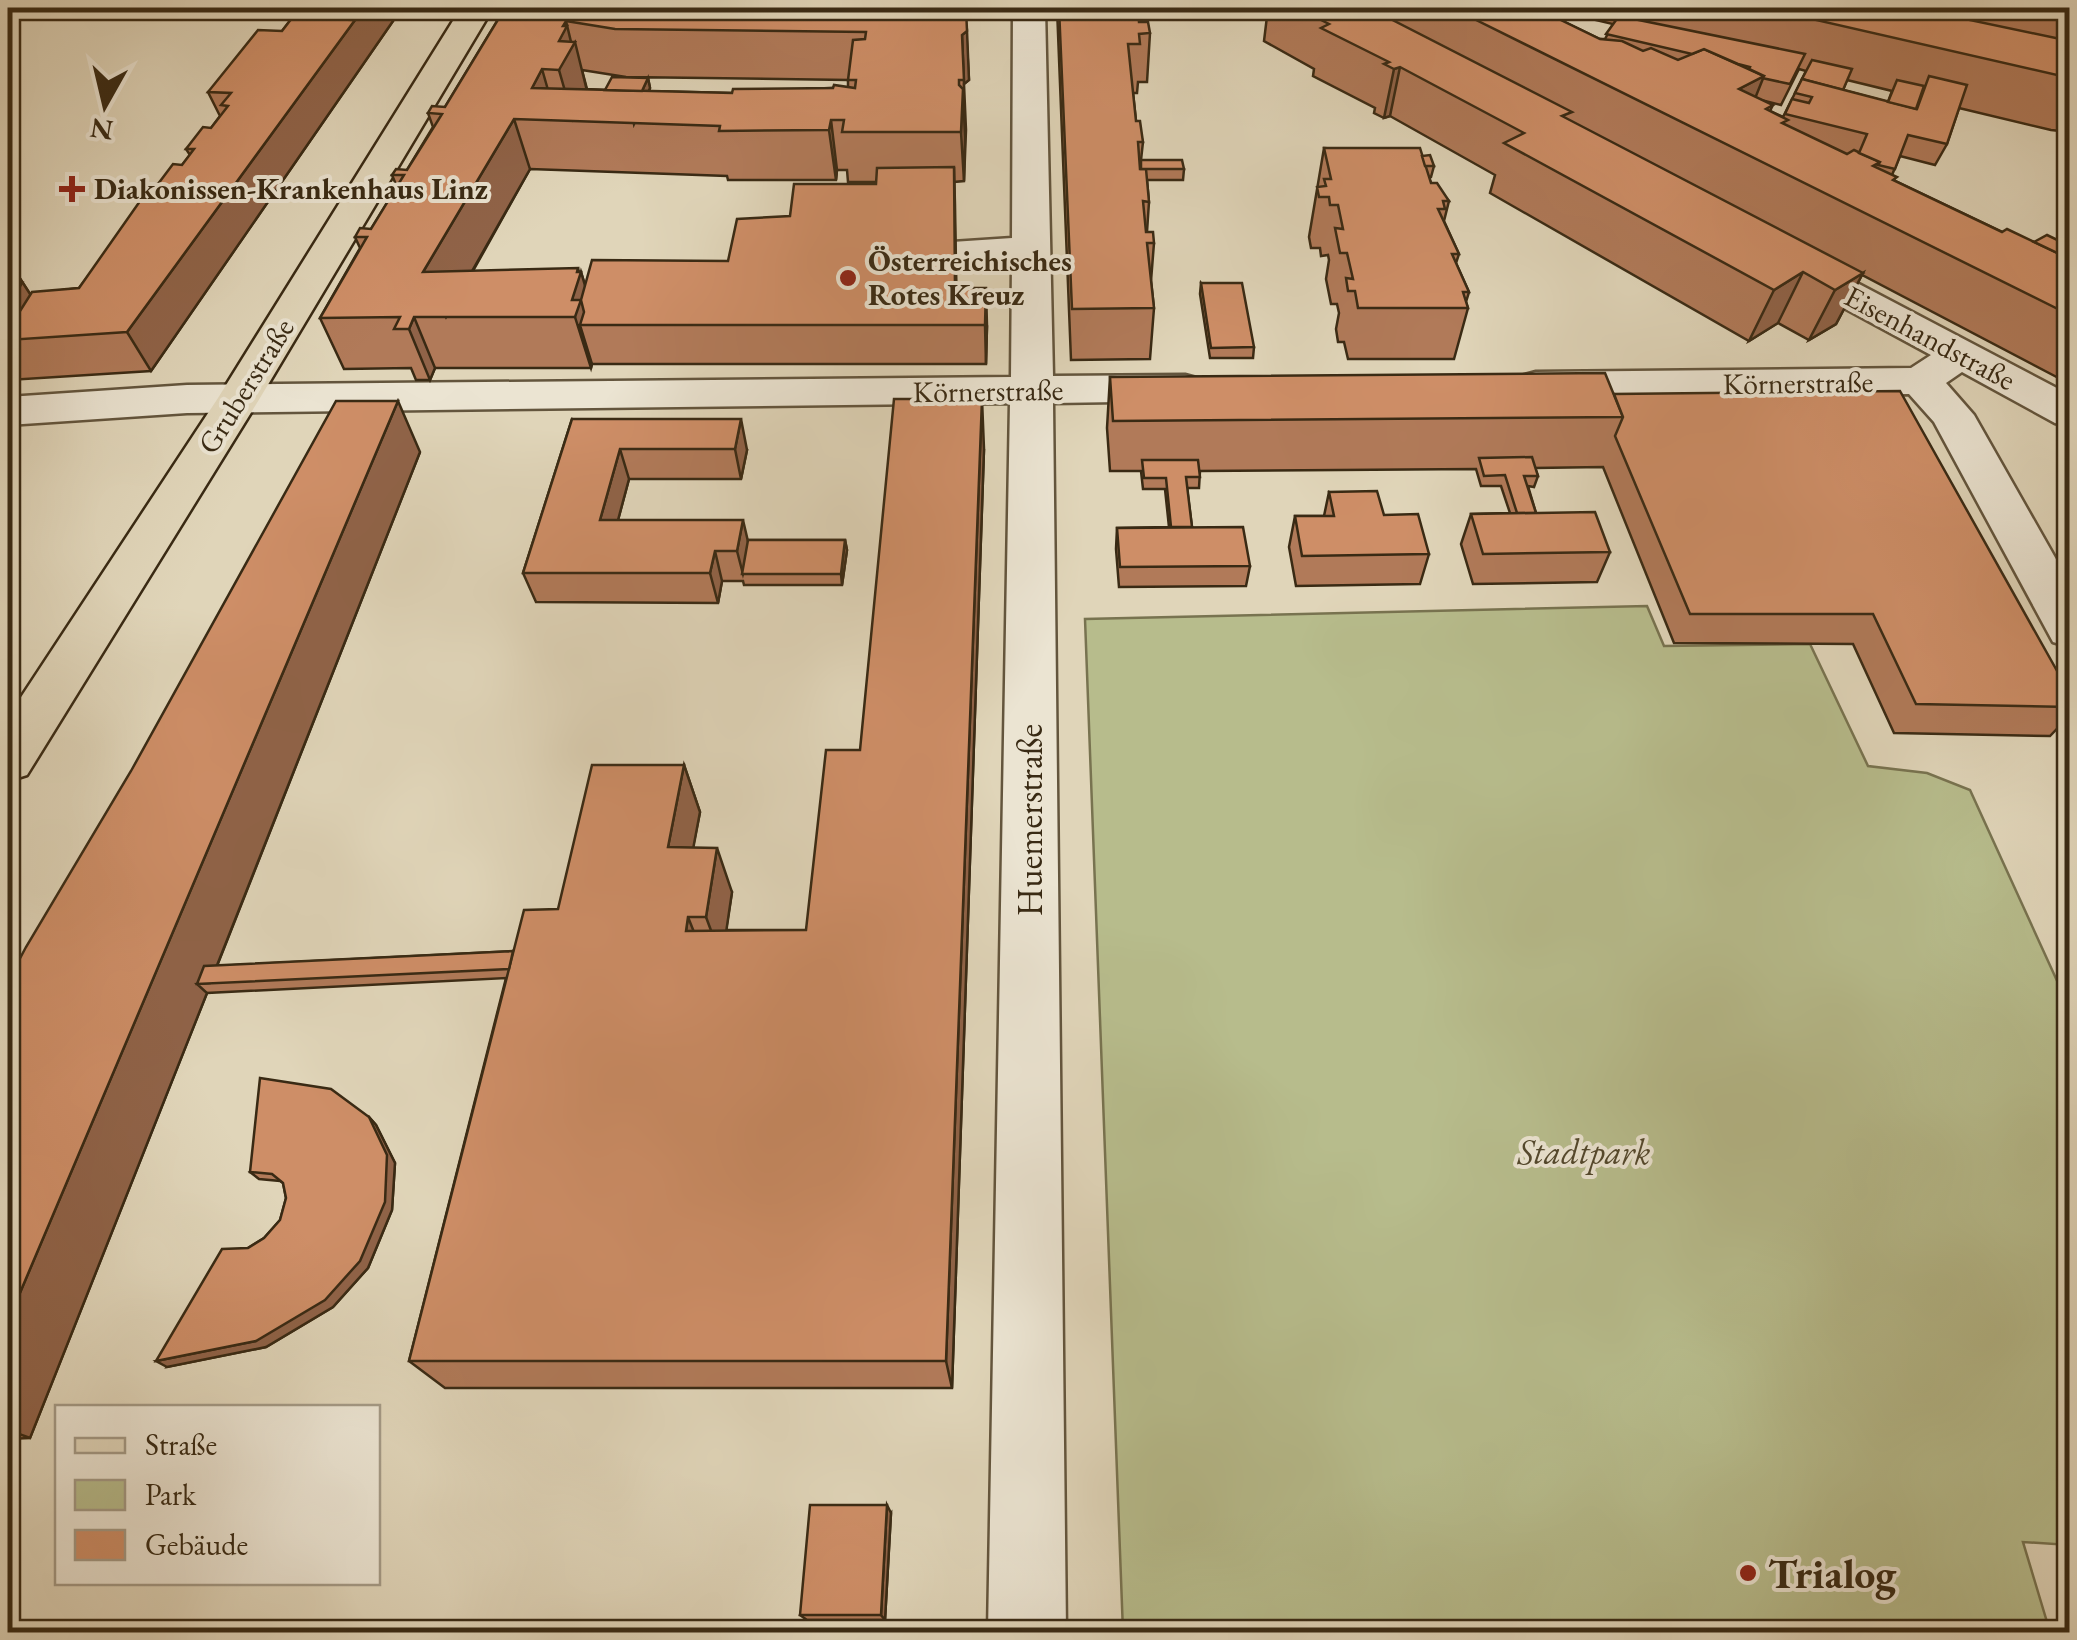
<svg xmlns="http://www.w3.org/2000/svg" width="2077" height="1640" viewBox="0 0 2077 1640" font-family="'EB Garamond',serif">
<rect width="100%" height="100%" fill="#e0d5b9"/>
<filter id="stains"><feTurbulence type="fractalNoise" baseFrequency=".002" numOctaves="4"/><feColorMatrix values="0 0 0 0 .2 0 0 0 0 .09 0 0 0 0 .02 0 0 0 .5 -.17"/></filter>
<radialGradient id="worn" r=".72"><stop offset=".6" stop-color="#630" stop-opacity="0"/><stop offset="1" stop-color="#630" stop-opacity=".3"/></radialGradient>
<!-- green -->
<polygon fill="#b7bc8c" stroke="#787350" stroke-width="2.5" points="1647,606 1664,646 1810,644 1868,766 1927,773 1970,790 2069,1007 2069,1545 2023,1542 2050,1632 1123,1632 1085,619"/>
<g fill="none" stroke-linecap="round" stroke-linejoin="round">
<defs>
<g id="minor">
<polygon points="1013,8 1045,8 1053,376 1185,375 1200,379 1206,388 1200,397 1185,401 1053,403 1066,1632 988,1632 1010,403 187,413 8,425 8,397 187,385 1011,377 1012,262 952,258 947,250 952,242 1012,238"/>
<polygon points="1786,249 1800,253 2070,395 2070,427 2055,423 1962,372 1946,383 1974,415 2070,584 2070,647 2053,642 1934,422 1909,394 1536,398 1521,394 1515,385 1521,376 1536,372 1911,368 1931,355 1772,269 1767,261 1772,253"/>
</g>
<polygon id="major" points="461,8 493,8 260,398 27,775 8,781 8,717 218,398"/>
</defs>
<!-- minor casing -->
<use href="#minor" stroke="#63553d" stroke-width="5"/>
<!-- major casing -->
<use href="#major" stroke="#392a14" stroke-width="5"/>
<!-- minor -->
<use href="#minor" fill="#ebe4d2" fill-rule="evenodd"/>
<!-- major -->
<use href="#major" fill="#e0d5b9" fill-rule="evenodd"/>
</g>
<!-- wall -->
<g fill="#b17a59" stroke="#392a14" stroke-width="2.5" fill-rule="evenodd">
<polygon points="288,8 402,8 151,371 9,380 8,378 8,263 10,263 30,294 79,288 158,184 182,165 190,155 186,149 211,128 220,116 208,92 282,31 292,18"/>
<path d="M505 8 966 26 969 80 964 84 966 130 964 181 954 182 956 288 987 326 986 364H592L591 368H435L430 380H416L411 368 344 369 320 318 360 248 355 237 371 229 397 187 392 175 407 170 433 127 428 113 445 107ZM582 70 626 77 848 80V87L732 93 649 91 650 88 648 78 605 90 587 89ZM530 169 727 176 728 180H836L837 170H847L848 182H876V184L790 216 728 261 585 285 581 272 473 271Z"/>
<polygon points="1057,8 1140,8 1139,22 1150,33 1147,82 1138,82 1137,93 1133,93 1136,121 1143,142 1141,160 1184,169 1183,180 1147,180 1149,202 1147,232 1154,243 1151,281 1154,308 1150,359 1071,360"/>
<path d="M1268 8H1369L1378 12 1379 8H1536L1600 39H1605L1613 24 1545 8H2070V132L2051 130 1959 108 1947 144 1935 165 1900 156 1892 175 1895 181 2002 232 2034 242 2070 246V384L1862 275 1836 324 1809 340 1778 323 1749 341 1490 193 1495 175 1390 116 1384 118 1374 113 1375 108 1313 76 1314 69 1264 41ZM1799 69 1806 71 1783 117 1770 111 1773 105 1761 100 1781 105ZM1847 80 1892 91 1888 102 1843 90Z"/>
<polygon points="1324,148 1422,156 1434,166 1431,177 1429,177 1431,183 1449,201 1444,221 1459,254 1456,263 1469,292 1466,302 1468,308 1454,359 1348,359 1344,342 1338,342 1336,329 1339,313 1337,304 1331,304 1326,279 1329,260 1328,255 1321,256 1320,248 1311,248 1309,237"/>
<polygon points="1201,283 1254,347 1253,358 1210,358 1200,294"/>
<polygon points="1110,377 1614,394 2070,694 2070,715 2050,736 1894,733 1853,644 1674,643 1603,467 1535,468 1538,476 1534,487 1528,486 1536,513 1610,552 1597,582 1473,584 1461,544 1471,514 1510,513 1501,486 1481,486 1476,469 1200,471 1199,488 1187,488 1192,527 1250,566 1246,586 1119,587 1116,549 1117,528 1169,527 1165,489 1143,489 1141,471 1110,471 1107,428"/>
<polygon points="572,419 747,450 741,479 629,479 618,520 748,540 845,540 847,550 842,585 744,585 743,581 722,581 718,603 536,602 523,573"/>
<polygon points="984,449 952,1388 445,1388 409,1361 506,978 207,993 30,1438 8,1439 8,981 420,452 217,966 513,951 558,909 684,765 700,812 693,847 732,892 726,930 806,930 860,750"/>
<polygon points="1329,492 1384,515 1429,554 1420,584 1296,586 1289,547 1295,516 1324,516"/>
<polygon points="369,1117 376,1125 395,1163 392,1210 368,1268 333,1307 266,1347 167,1367 248,1248 264,1238 280,1220 286,1198 283,1183 280,1181 259,1179 250,1172"/>
<polygon points="891,1513 885,1620 807,1620 800,1615"/>
</g>
<!-- shaded-wall -->
<g fill="#906348" stroke="#392a14" stroke-width="2.5">
<polygon points="217,8 250,8 220,12"/>
<polygon points="350,8 402,8 151,371 127,332 355,20"/>
<polygon points="566,21 572,46 575,42 587,91 573,119 559,70 559,41"/>
<polygon points="967,31 969,80 964,84 962,35"/>
<polygon points="1400,67 1390,116 1384,118 1394,69"/>
<polygon points="542,69 556,118 532,88"/>
<polygon points="1764,76 1744,126 1739,89"/>
<polygon points="648,78 650,88 634,124 632,113"/>
<polygon points="963,89 965,138 964,181 961,132"/>
<polygon points="514,119 530,169 446,317 423,272"/>
<polygon points="831,120 837,170 836,180 829,130"/>
<polygon points="954,167 955,205 957,326 955,288"/>
<polygon points="10,263 43,314 8,340 8,268"/>
<polygon points="578,268 580,276 581,272 596,323 580,325 592,364 591,368 575,317 572,300"/>
<polygon points="1803,272 1778,323 1749,341 1774,290"/>
<polygon points="1863,273 1836,324 1809,340 1835,290"/>
<polygon points="986,288 987,326 986,364 985,325"/>
<polygon points="414,317 435,368 430,380 409,329"/>
<polygon points="982,399 984,449 952,1388 946,1361"/>
<polygon points="398,401 420,452 210,983 197,984 207,993 30,1438 8,1430 8,1321"/>
<polygon points="741,419 747,450 741,479 735,449"/>
<polygon points="620,449 629,479 610,550 600,520"/>
<polygon points="743,520 750,550 743,574 737,551"/>
<polygon points="845,540 847,550 842,585 841,574"/>
<polygon points="715,551 722,581 718,603 710,573"/>
<polygon points="684,765 700,812 685,892 668,847"/>
<polygon points="717,848 732,892 722,960 706,917"/>
<polygon points="688,917 705,960 686,931"/>
<polygon points="369,1117 376,1125 395,1163 392,1210 368,1268 333,1307 266,1347 167,1367 156,1361 256,1341"/>
<polygon points="887,1505 891,1513 885,1620 881,1615"/>
</g>
<!-- building -->
<g fill="#ce8e67" stroke="#392a14" stroke-width="2.5" fill-rule="evenodd">
<path d="M505 8H966L967 31 962 35 964 80H959V85L963 89 961 132H842L844 120H831L829 130 719 131 720 126 514 119 423 272 578 268 577 272H581L572 300H581L575 317H414L409 329H394L400 317 320 318 367 237H355L360 228 371 229 404 175H392L396 169 407 170 442 114 428 113 432 106 445 107ZM566 21 615 29 866 32 865 39 853 40 848 80H856L855 88 834 85 833 88 733 89 732 93 532 88 542 69 559 70 575 42 559 41 567 26H563Z"/>
<polygon points="1059,8 1138,8 1139,22 1148,22 1150,33 1139,34 1140,44 1128,44 1136,121 1140,121 1143,142 1138,142 1140,169 1146,169 1149,202 1143,201 1146,232 1153,232 1154,243 1147,243 1154,308 1072,309"/>
<polygon points="1297,8 1369,8 1572,112 1562,116 1863,273 1835,290 1803,272 1774,290 1504,143 1524,133 1400,67 1394,69 1384,64 1389,62 1321,28 1329,24"/>
<polygon points="1452,8 1536,8 1600,39 1622,41 1643,51 1651,48 1678,60 1704,49 1764,76 1739,89 1773,105 1766,109 1788,120 1782,123 1847,154 1854,150 1880,162 1873,166 1897,177 1893,180 2002,232 2007,229 2070,259 2065,263 2070,265 2070,315"/>
<polygon points="1764,8 1913,8 2070,41 2070,78"/>
<polygon points="2051,8 2070,8 2070,11"/>
<polygon points="1619,16 1805,54 1790,84 1762,78 1764,76 1749,69 1750,67 1738,64 1704,49 1692,54 1606,34"/>
<polygon points="292,18 355,20 127,332 8,340 8,330 32,292 79,288 152,184 158,184 173,164 182,165 194,149 186,149 203,127 211,128 228,106 221,105 231,93 208,92 258,30 282,31"/>
<polygon points="1812,60 1852,69 1843,90 1802,79"/>
<polygon points="1929,76 1967,85 1947,144 1908,135 1895,169 1878,165 1880,162 1859,153 1867,134 1785,114 1792,99 1809,103 1812,97 1795,93 1802,79 1917,109"/>
<polygon points="612,77 648,78 642,91 605,90"/>
<polygon points="1897,80 1924,86 1916,109 1888,102"/>
<polygon points="1324,148 1420,148 1431,183 1437,183 1449,201 1443,201 1445,209 1438,209 1459,254 1452,254 1469,292 1463,292 1468,308 1358,308 1355,291 1348,291 1346,278 1353,279 1347,253 1340,253 1335,228 1343,229 1338,205 1330,205 1329,197 1319,197 1317,187 1326,186 1324,179 1331,179"/>
<polygon points="1430,155 1434,166 1425,166 1422,156"/>
<polygon points="1141,160 1182,160 1184,169 1141,169"/>
<polygon points="954,167 955,288 986,288 985,325 580,325 584,312 581,300 592,260 728,261 737,219 790,216 794,184 876,184 877,168"/>
<polygon points="2047,235 2070,246 2070,259 2034,242"/>
<polygon points="22,283 8,306 8,285"/>
<polygon points="1201,283 1242,283 1254,347 1211,348"/>
<polygon points="1605,373 1623,417 1113,421 1110,377"/>
<polygon points="1900,391 2070,694 2070,707 1916,704 1873,614 1690,614 1615,436 1623,417 1614,394"/>
<polygon points="894,399 982,399 946,1361 409,1361 524,910 558,909 592,765 684,765 668,847 717,848 706,917 688,917 686,931 806,930 826,750 860,750"/>
<polygon points="336,401 398,401 8,1321 8,981 26,947 131,771"/>
<polygon points="572,419 741,419 735,449 620,449 600,520 743,520 737,551 715,551 710,573 523,573"/>
<polygon points="1532,457 1538,476 1524,476 1536,513 1517,513 1505,475 1484,476 1479,458"/>
<polygon points="1142,460 1198,460 1200,477 1186,477 1192,527 1171,527 1166,478 1144,478"/>
<polygon points="1377,491 1384,515 1418,514 1429,554 1302,556 1295,516 1334,516 1329,492"/>
<polygon points="1595,512 1610,552 1483,554 1471,514"/>
<polygon points="1243,527 1250,566 1120,567 1117,528"/>
<polygon points="748,540 845,540 841,574 742,574"/>
<polygon points="513,951 509,969 197,984 204,966"/>
<polygon points="260,1078 331,1089 369,1117 387,1155 385,1202 360,1261 325,1300 256,1341 156,1361 222,1249 248,1248 264,1238 280,1220 286,1198 283,1183 272,1174 250,1172"/>
<polygon points="810,1505 887,1505 881,1615 800,1615"/>
</g>
<!-- markers -->
<g fill="#8f2418" stroke="#ebe4d2" stroke-width="4">
<path d="M67 174h10v10h10v10h-10v10h-10v-10h-10v-10h10z"/>
<circle cx="848" cy="278" r="10"/>
<circle cx="1748" cy="1573" r="10"/>
</g>
<g text-anchor="middle" stroke-width="8" stroke-linejoin="round" paint-order="stroke">
<!-- far-poi labels -->
<g font-size="30" font-weight="bold" fill="#392a14" stroke="#ebe4d2" text-anchor="start">
<text x="94" y="199">Diakonissen-Krankenhaus Linz</text>
<text x="868" y="271">Österreichisches<tspan x="868" dy="34">Rotes Kreuz</tspan></text>
</g>
<!-- far-street labels -->
<g font-size="30" fill="#392a14" stroke="#ebe4d2">
<text transform="translate(1930 338) rotate(28)" y="10">Eisenhandstraße</text>
<text transform="translate(1798 383) rotate(-1)" y="10">Körnerstraße</text>
<text transform="translate(246 386) rotate(-58)" y="10">Gruberstraße</text>
<text transform="translate(988 391) rotate(-1)" y="10">Körnerstraße</text>
</g>
<!-- street labels -->
<g font-size="35" fill="#392a14" stroke="#ebe4d2">
<text transform="translate(1030 820) rotate(-90)" y="12">Huemerstraße</text>
</g>
<!-- park labels -->
<g font-size="35" font-style="italic" fill="#52472c" stroke="#ebe4d2">
<text x="1584" y="1164">Stadtpark</text>
</g>
<!-- near-poi labels -->
<g font-size="42" font-weight="bold" fill="#392a14" stroke="#ebe4d2" text-anchor="start">
<text x="1768" y="1588">Trialog</text>
</g>
</g>
<!-- margin -->
<rect width="2077" height="1640" fill="none" stroke="#e0d5b9" stroke-width="40"/>
<rect x="10" y="10" width="2057" height="1620" fill="none" stroke="#392a14" stroke-width="5"/>
<rect x="20" y="20" width="2037" height="1600" fill="none" stroke="#392a14" stroke-width="2.5"/>
<!-- legend -->
<rect x="55" y="1405" width="325" height="180" fill="#ebe4d2" stroke="#a49a86" stroke-width="2.5"/>
<rect x="75" y="1438" width="50" height="15" fill="#e0d5b9" stroke="#a49a86" stroke-width="2.5"/>
<text x="145" y="1455" font-size="30" fill="#392a14">Straße</text>
<rect x="75" y="1480" width="50" height="30" fill="#b7bc8c" stroke="#a49a86" stroke-width="2.5"/>
<text x="145" y="1505" font-size="30" fill="#392a14">Park</text>
<rect x="75" y="1530" width="50" height="30" fill="#ce8e67" stroke="#a49a86" stroke-width="2.5"/>
<text x="145" y="1555" font-size="30" fill="#392a14">Gebäude</text>
<!-- north arrow -->
<g transform="translate(105 105) rotate(188)" stroke="#ebe4d2" stroke-width="8" paint-order="stroke">
<path d="M0-8L18 38L0 25L-18 38Z" fill="#392a14"/>
<text y="-15" font-size="28" font-weight="bold" text-anchor="middle" fill="#392a14">N</text>
</g>
<rect width="100%" height="100%" filter="url(#stains)"/>
<rect width="100%" height="100%" fill="url(#worn)"/>
</svg>
